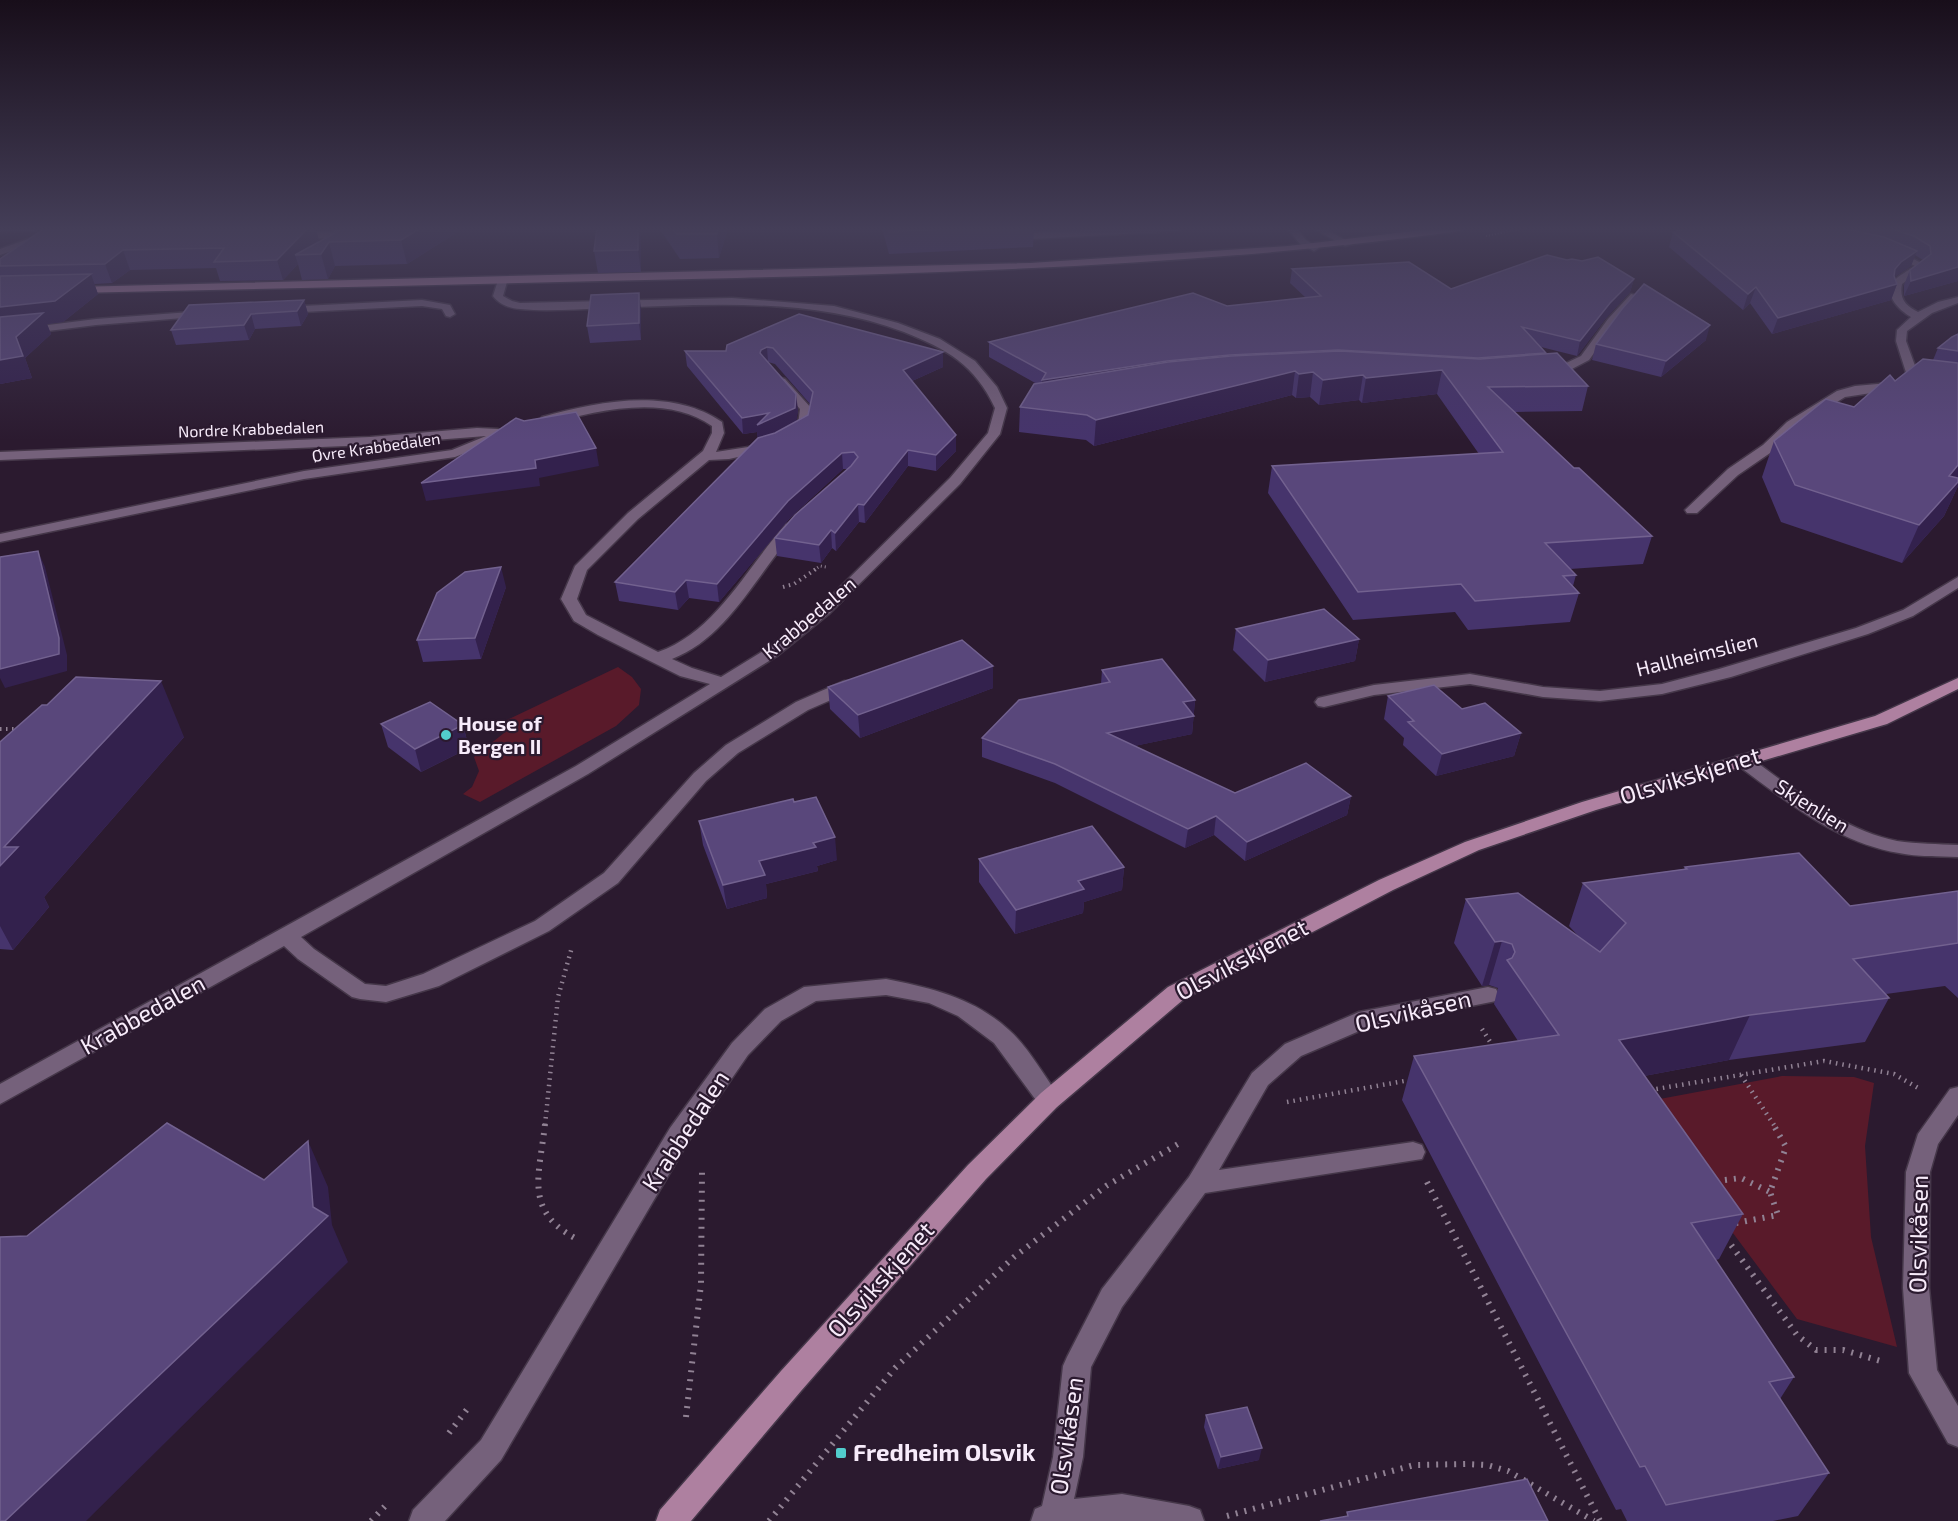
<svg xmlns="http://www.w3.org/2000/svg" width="1958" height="1521" viewBox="0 0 1958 1521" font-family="'Exo 2',sans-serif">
<rect width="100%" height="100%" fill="#2b1a2f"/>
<!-- green -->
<g fill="#591a2a">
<polygon points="618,667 632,677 641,689 639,705 616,726 480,802 463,794 472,787 479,771 474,757 509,729 506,726 511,723 507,720"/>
<polygon points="1782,1076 1854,1077 1874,1083 1865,1146 1871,1237 1897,1347 1797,1319 1724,1221 1649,1101"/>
</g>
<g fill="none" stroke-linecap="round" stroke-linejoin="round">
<defs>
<g id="minor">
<polygon points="0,228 38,228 34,231 0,232"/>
<polygon points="335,228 344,228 335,238 294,239 289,236 294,233 332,232"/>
<polygon points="1126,228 1183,228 1179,231 1032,239 1027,236 1032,233"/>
<polygon points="1287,228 1296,228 1306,240 1319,248 1314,251 1300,244"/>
<polygon points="1312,228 1323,228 1353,244 1345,246"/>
<polygon points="44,237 47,238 47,242 32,244 0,255 0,249 28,239"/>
<path d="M1892 248 1925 265 1923 269 1902 284C1899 299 1906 306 1918 312L1938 302 1958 297V303L1932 313 1907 331 1906 341 1922 385 1916 389 1910 385 1896 341 1897 330 1911 317C1900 311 1882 294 1894 281 1899 275 1908 271 1915 266L1889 253 1887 251Z"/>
<path d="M498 280 507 282 503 296 512 301 520 303 732 298 834 306 898 323 940 339 975 361 997 387 1007 408 1000 434 960 484 830 613 777 656 588 774 301 937 314 949 365 984 386 986 423 974 535 921 604 873 694 773 726 745 796 702 844 681H856L858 685 856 689 808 710 738 753 706 781 618 883 549 931 439 986 386 1002 360 999 352 997 298 959 284 946 0 1104V1084L576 766 710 684 680 676 598 635 574 621 561 599 575 566 628 513 703 451 712 433V426C665 393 597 411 546 424L542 423 540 420 542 417C598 401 671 387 722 422L724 433 716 452 774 443 775 446 774 449 729 459 709 460 638 519 587 570 577 599 586 615 658 652C716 632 747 567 786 524H796L798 527 796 530C758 572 728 638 672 659L692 668 721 677 765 650 820 607 950 478 988 433 995 408C975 365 947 349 904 332 809 296 705 305 606 308 578 309 548 312 520 309 509 308 500 305 493 296Z"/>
<polygon points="1631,294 1640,296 1616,323 1589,360 1570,370 1541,375 1541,371 1562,365 1581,356 1608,319"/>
<polygon points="422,300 450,305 455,314 450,317 446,316 442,309 422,306 283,313 278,310 283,307"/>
<polygon points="204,311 209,314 208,316 96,325 0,337 0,331 96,319"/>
<path d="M781 378 785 379 812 409C811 423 809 434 794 439L788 435 798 425 800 409 775 381Z"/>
<polygon points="1900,382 1904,384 1904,388 1845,397 1795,428 1773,451 1738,475 1697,513 1687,513 1685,510 1728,469 1763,445 1787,422 1837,391 1855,386"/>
<polygon points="477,428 498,429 504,433 501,439 455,457 304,479 0,542 0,534 304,471 452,450 486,436 370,445 0,460 0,452 370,437"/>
<polygon points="1958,577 1958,588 1913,616 1868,634 1731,677 1662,694 1600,701 1543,697 1470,684 1374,695 1324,707 1318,706 1315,702 1318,698 1374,685 1470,674 1543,687 1600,691 1662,684 1719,669 1856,628 1903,610"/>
<path d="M1742 755 1748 756C1794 789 1841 830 1897 841 1917 844 1938 844 1958 845V857C1938 856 1918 857 1899 853 1835 842 1786 801 1736 764L1733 760 1736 756Z"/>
<path d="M886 979C932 988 974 998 1009 1030 1028 1047 1042 1073 1057 1093L1061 1100 1057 1107 1049 1109 1041 1107 994 1043 958 1016 929 1003 886 995 816 1001 781 1021 748 1055 688 1142 501 1460 445 1521H409L413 1510 481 1440 670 1128 732 1043 765 1009 804 987Z"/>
<polygon points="1488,987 1496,989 1499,995 1496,1001 1371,1026 1301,1056 1268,1085 1219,1170 1413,1142 1422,1145 1425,1152 1422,1159 1205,1193 1122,1307 1091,1367 1083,1457 1074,1499 1122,1494 1189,1506 1200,1510 1204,1521 1031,1521 1035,1509 1042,1506 1053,1457 1063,1366 1067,1357 1102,1289 1189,1177 1252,1073 1285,1044 1359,1012"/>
<polygon points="1958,1087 1958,1115 1938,1144 1930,1172 1929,1288 1937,1370 1958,1406 1958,1447 1948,1443 1909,1373 1903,1288 1906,1172 1918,1134 1950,1089"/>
</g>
<g id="major">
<path d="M1439 228H1464L1460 231C1220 264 979 272 737 278 516 283 295 288 74 293L69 290 74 287 1030 263 1288 246Z"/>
<polygon points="1958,678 1958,689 1887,724 1596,810 1479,850 1393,890 1184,999 1057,1107 986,1179 801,1391 691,1521 656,1521 660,1510 781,1371 968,1165 1041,1093 1168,987 1379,880 1465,842 1582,802 1875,716"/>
</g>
</defs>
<!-- minor casing -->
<use href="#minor" stroke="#453749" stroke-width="3"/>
<!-- major casing -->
<use href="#major" stroke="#453749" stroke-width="3"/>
<!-- path-far4 -->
<polyline stroke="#918294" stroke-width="2" stroke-dasharray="1 2" stroke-linecap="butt" points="1486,236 1525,228"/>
<!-- path-far3 -->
<polyline stroke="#918294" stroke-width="3" stroke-dasharray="1 3" stroke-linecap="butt" points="814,570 820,566 826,567"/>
<!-- path-far2 -->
<g stroke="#918294" stroke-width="4" stroke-dasharray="1.5 4.5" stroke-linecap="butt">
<polyline points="783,587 794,584 816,569"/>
<polyline points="0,729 17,729"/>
</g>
<!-- path-far1 -->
<g stroke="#918294" stroke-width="4.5" stroke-dasharray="1.5 5" stroke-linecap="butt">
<polyline points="1482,1029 1494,1048"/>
<polyline points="1741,1075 1774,1125"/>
<polyline points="1650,1090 1824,1061 1894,1074 1920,1089"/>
<polyline points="1287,1102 1410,1080"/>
<polyline points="545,1125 558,997 572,947"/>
</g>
<!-- path -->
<g stroke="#918294" stroke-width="6" stroke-dasharray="2 7" stroke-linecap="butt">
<path d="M545 1124C540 1173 523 1210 575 1238"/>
<polyline points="1716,1181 1741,1178 1770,1192"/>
<polyline points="1427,1182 1600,1521"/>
<polyline points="1736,1223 1778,1215 1770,1192 1786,1147 1773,1124"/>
<polyline points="1726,1238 1797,1335 1816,1350 1843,1350 1884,1362"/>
<polyline points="686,1417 701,1284 702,1171"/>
<polyline points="449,1433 468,1408"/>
<polyline points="1227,1516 1414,1465 1466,1464 1487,1465 1508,1471 1594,1521"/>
<polyline points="371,1521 387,1504"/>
<polyline points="769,1521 895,1368 1014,1257 1106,1186 1178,1144"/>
</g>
<!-- minor -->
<use href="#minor" fill="#75617b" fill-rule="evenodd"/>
<!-- major -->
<use href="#major" fill="#ae80a0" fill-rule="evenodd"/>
</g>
<!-- wall -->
<g fill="#46346c" fill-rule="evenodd">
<polygon points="45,228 331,228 329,230 316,230 319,241 317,243 344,228 464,228 407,264 335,266 328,279 302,280 298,264 283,280 220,281 216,268 130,270 112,283 94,284 98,294 63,322 47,324 51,334 25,358 32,378 0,384 0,259"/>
<polygon points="659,228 728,228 719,258 680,259"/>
<polygon points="882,228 1034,228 1033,247 889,254"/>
<polygon points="1687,228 1958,228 1958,281 1904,296 1904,285 1910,270 1923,260 1915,255 1911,266 1894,277 1897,284 1891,300 1772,334 1750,303 1743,310 1669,247 1673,232"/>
<polygon points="641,238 641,272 598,273 594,251"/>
<polygon points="1292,269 1451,289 1634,279 1630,292 1606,318 1577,356 1541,347 1546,353 1546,354 1588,386 1582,411 1514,412 1574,468 1652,536 1643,564 1570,569 1576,575 1573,586 1579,593 1570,622 1468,630 1455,612 1353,620 1268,493 1272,466 1479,454 1437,394 1362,403 1359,400 1319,405 1310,397 1296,398 1292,395 1094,446 1086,440 1019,432 1020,407 1037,384 989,357 989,342 1227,306 1306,298 1290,283"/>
<polygon points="304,300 308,314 301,326 255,329 249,340 176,345 171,330"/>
<polygon points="641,309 641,340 590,343 587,326"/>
<path d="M799 314 943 367 912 381 956 451 936 471 908 466 865 523 859 522 836 551 832 548 821 563 777 556 775 538 848 469H843L790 518 719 602 689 598 678 610 619 601 615 582 758 438 757 432 743 434 687 366 685 351H726ZM768 362 775 364 810 404 808 415 796 421 798 410Z"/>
<polygon points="1958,334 1958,486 1944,516 1902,563 1781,522 1762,477 1774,441 1854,407 1895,381 1933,360 1938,348"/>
<polygon points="1706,340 1661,377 1592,360 1596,344"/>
<polygon points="506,587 481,659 423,662 417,640"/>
<polygon points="1236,629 1359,639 1355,661 1265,682 1233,650"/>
<polygon points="1102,670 1195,700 1192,734 1134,746 1235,793 1351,796 1347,815 1245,861 1214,835 1185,848 1055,783 982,757 982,738 1101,684"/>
<polygon points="828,687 993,688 860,738 830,709"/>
<polygon points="1388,696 1462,709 1521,733 1514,756 1436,776 1403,745 1404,738 1384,719"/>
<polygon points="381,724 463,725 469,748 421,772 388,747"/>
<polygon points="184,737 44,897 49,907 13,950 0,949 0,742"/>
<polygon points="794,802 837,860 817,866 818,871 766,884 767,898 727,909 703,845 699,821"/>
<polygon points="979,859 1124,867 1122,890 1084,902 1083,913 1015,934 979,882"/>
<polygon points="1685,867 1850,906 1958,891 1958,998 1945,986 1886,994 1889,998 1865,1042 1729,1060 1644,1076 1743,1214 1719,1259 1716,1260 1794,1377 1780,1399 1829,1473 1798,1516 1773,1521 1627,1521 1621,1509 1616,1510 1402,1100 1414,1056 1518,1041 1494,1004 1498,988 1489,985 1482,986 1454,943 1466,899 1581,939 1569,926 1583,883 1684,869"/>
<polygon points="1206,1415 1259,1460 1218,1469 1204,1427"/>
</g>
<!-- shaded-wall -->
<g fill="#33214d">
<polygon points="308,228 316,228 319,241 306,255 295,255 298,264 283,280 277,260"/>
<polygon points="421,228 464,228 407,264 401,240"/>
<polygon points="638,228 640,228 641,238 641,272 638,250"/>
<polygon points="718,228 728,228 719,258 717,234"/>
<polygon points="329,242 335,266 328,279 321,254"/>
<polygon points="123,250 130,270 112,283 105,264"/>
<polygon points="1917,251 1911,266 1895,277 1889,285 1895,269 1901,262"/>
<polygon points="1958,267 1958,281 1904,296 1911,281"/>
<polygon points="91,274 98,294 63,322 47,324 51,334 25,358 32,378 0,384 0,307"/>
<polygon points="1634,279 1630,292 1606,318 1577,356 1580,341 1610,303"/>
<polygon points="1897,284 1891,300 1772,334 1778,318"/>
<polygon points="1756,287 1750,303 1743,310 1748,294"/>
<polygon points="639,293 641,309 641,340 639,323"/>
<polygon points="304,300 308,314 301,326 297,311"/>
<polygon points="251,314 255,329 249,340 244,325"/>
<polygon points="1710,325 1706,340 1661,377 1666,361"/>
<polygon points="767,347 768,362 760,353 761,350"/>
<polygon points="943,352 943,367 903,385 903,370"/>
<polygon points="1230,355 1228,370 1041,396 1042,380 1167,361"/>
<polygon points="1442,370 1437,394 1362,403 1366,378"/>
<polygon points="1295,371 1292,395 1094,446 1096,420"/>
<polygon points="1313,372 1310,397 1296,398 1299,374"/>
<polygon points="1363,375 1359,400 1319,405 1323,380"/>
<polygon points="796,394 798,410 796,424 758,442 757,432 743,434 742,418"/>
<polygon points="956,435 956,451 936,471 936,455"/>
<polygon points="596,448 599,466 539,478 540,486 426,501 421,483"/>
<polygon points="908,450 908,466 865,523 864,505"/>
<polygon points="842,453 843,469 790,518 719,602 717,584 788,501"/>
<polygon points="1958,465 1958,486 1944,516 1902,563 1919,525 1949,476"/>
<polygon points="858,504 859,522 836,551 835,533"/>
<polygon points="831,530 832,548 821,563 819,545"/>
<polygon points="38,551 45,567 67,655 67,671 5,688 0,678 0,669"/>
<polygon points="501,567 506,587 481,659 475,638"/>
<polygon points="686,580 689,598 678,610 675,592"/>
<polygon points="1359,639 1355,661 1265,682 1268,660"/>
<polygon points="993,666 993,688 860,738 858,715"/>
<polygon points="161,681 184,737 44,897 49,907 13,950 0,926 0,866 4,847"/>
<polygon points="1195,700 1192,734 1106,752 1107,733 1183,702"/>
<polygon points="463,725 469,748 421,772 415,749"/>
<polygon points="1521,733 1514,756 1436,776 1442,754"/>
<polygon points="1351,796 1347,815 1245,861 1247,842"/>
<polygon points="1216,816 1214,835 1185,848 1188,829"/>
<polygon points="835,837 837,860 817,866 818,871 766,884 767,898 727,909 723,885 759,861 813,843"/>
<polygon points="1124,867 1122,890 1084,902 1083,913 1015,934 1016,910 1078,881"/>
<polygon points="1502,941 1489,985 1482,986 1495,942"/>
<polygon points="1750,1015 1729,1060 1601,1084 1619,1040"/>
<polygon points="308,1141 328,1187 332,1225 348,1262 86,1521 5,1521 313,1207"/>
<polygon points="1262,1448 1259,1460 1218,1469 1221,1457"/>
</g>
<!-- building -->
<g fill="#59477b" stroke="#72618f" stroke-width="1.5">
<polygon points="45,228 308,228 277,260 214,262 224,248 123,250 105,264 0,266 0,259"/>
<polygon points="344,228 421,228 401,240 329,242 321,254 295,255"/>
<polygon points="597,228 638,228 638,250 594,251"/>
<polygon points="672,228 718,228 717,234 677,234"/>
<polygon points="888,228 968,228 889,232"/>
<polygon points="1687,228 1816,228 1846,229 1884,237 1917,251 1901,262 1895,269 1894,276 1897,284 1778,318 1756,287 1748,294 1673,232"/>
<polygon points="1888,228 1958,228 1958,267 1911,281 1910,270 1931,254 1930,246 1914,236"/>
<polygon points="1547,255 1567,260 1572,259 1582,261 1598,257 1634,279 1610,303 1580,341 1522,327 1546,353 1478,358 1338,350 1230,355 1167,361 1042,380 1046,373 989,342 1193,293 1227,306 1321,296 1292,269 1409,262 1451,289"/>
<polygon points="91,274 55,301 0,307 0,276"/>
<polygon points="1644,284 1710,325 1666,361 1596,344 1622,309"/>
<polygon points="639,293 639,323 587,326 591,295"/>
<polygon points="304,300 297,311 251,314 244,325 171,330 189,305"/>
<polygon points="43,313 16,337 23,356 0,360 0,317"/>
<polygon points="799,314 943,352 903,370 956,435 936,455 908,450 864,505 858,504 835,533 831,530 819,545 775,538 795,515 851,466 858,457 854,452 842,453 788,501 717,584 686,580 675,592 615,582 758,438 775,433 808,415 813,392 773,348 767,347 761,350 760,353 796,394 795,408 757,425 769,413 742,418 685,351 726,351 727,345"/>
<polygon points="1958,334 1958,351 1938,348 1952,337"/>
<polygon points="1340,351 1480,359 1557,353 1588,386 1488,387 1574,468 1579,468 1652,536 1545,543 1576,575 1563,576 1579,593 1475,601 1461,584 1358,592 1272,466 1503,452 1442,370 1366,378 1363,375 1323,380 1313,372 1299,374 1295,371 1096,420 1087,415 1020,407 1034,384 1168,362 1231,356"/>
<polygon points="1923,359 1958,363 1958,465 1949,476 1958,478 1958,482 1919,525 1795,485 1774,441 1826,399 1854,407 1890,375 1895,381"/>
<polygon points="576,412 596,448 535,460 536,468 421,483 516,418 524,421"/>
<polygon points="38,551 59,638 59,654 0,669 0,557"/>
<polygon points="501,567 475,638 417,640 437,593 465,572"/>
<polygon points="1324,609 1359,639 1268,660 1236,629"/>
<polygon points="962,640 993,666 858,715 828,687"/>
<polygon points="1162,659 1195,700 1183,702 1194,716 1107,733 1235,793 1306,763 1351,796 1247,842 1216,816 1188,829 1055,764 982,738 1019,700 1110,682 1102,670"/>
<polygon points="76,677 161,681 4,847 18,847 0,866 0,742 42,705 47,705"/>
<polygon points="1434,685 1462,709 1485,703 1521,733 1442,754 1408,722 1414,721 1388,696"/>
<polygon points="430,702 463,725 415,749 381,724"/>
<polygon points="816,797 835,837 813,843 816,847 759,861 765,875 723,885 699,821 793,799 794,802"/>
<polygon points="1092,826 1124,867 1078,881 1084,889 1016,910 979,859"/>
<polygon points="1799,853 1850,906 1958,891 1958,943 1853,959 1889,998 1750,1015 1619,1040 1743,1214 1691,1223 1794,1377 1769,1382 1829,1473 1666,1505 1645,1466 1640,1467 1414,1056 1559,1035 1507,960 1512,958 1515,952 1512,944 1502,941 1495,942 1466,899 1518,893 1600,952 1626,923 1583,883 1687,869 1685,867"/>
<polygon points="167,1123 264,1180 308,1141 313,1207 328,1216 5,1521 0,1521 0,1237 27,1236"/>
<polygon points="1247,1407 1262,1448 1221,1457 1206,1415"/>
<polygon points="1527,1479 1548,1521 1320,1521 1348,1516 1347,1512"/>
</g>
<!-- sky -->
<linearGradient id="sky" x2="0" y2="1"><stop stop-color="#180e1a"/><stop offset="0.52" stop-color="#443e58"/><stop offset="1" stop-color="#443e58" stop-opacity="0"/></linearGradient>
<rect width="1958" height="441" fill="url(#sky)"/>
<!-- markers -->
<g fill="#52cdcd" stroke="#2b1a2f" stroke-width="2">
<circle cx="446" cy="735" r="6"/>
<rect x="835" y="1447" width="12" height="12" rx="3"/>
</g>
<g text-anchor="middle" stroke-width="4.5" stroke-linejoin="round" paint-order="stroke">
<!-- far-street labels -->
<g font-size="16" fill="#f7ebfa" stroke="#2b1a2f">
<text transform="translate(251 429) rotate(-2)" y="6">Nordre Krabbedalen</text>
<text transform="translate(376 447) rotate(-8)" y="6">Øvre Krabbedalen</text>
</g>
<!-- street labels -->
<g font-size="20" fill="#f7ebfa" stroke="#2b1a2f">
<text transform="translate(809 618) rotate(-40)" y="7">Krabbedalen</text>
<text transform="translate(1697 655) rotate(-14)" y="7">Hallheimslien</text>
<text transform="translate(1812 806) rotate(32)" y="7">Skjenlien</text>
</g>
<!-- poi labels -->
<g font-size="20" font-weight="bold" fill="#f7ebfa" stroke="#2b1a2f" text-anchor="start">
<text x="458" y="731">House of<tspan x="458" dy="23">Bergen II</tspan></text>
</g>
<!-- near-street labels -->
<g font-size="24" fill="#f7ebfa" stroke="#2b1a2f">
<text transform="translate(1690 776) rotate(-17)" y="8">Olsvikskjenet</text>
<text transform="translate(1242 960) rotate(-28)" y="8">Olsvikskjenet</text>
<text transform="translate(1413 1012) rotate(-13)" y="8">Olsvikåsen</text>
<text transform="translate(143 1015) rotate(-29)" y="8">Krabbedalen</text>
<text transform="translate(686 1131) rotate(-57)" y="8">Krabbedalen</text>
<text transform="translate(1919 1234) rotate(-89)" y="8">Olsvikåsen</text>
<text transform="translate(881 1280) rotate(-48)" y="8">Olsvikskjenet</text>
<text transform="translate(1067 1436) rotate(-82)" y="8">Olsvikåsen</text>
</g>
<!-- near-poi labels -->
<g font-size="24" font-weight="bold" fill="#f7ebfa" stroke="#2b1a2f" text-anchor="start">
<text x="853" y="1461">Fredheim Olsvik</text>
</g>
</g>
</svg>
